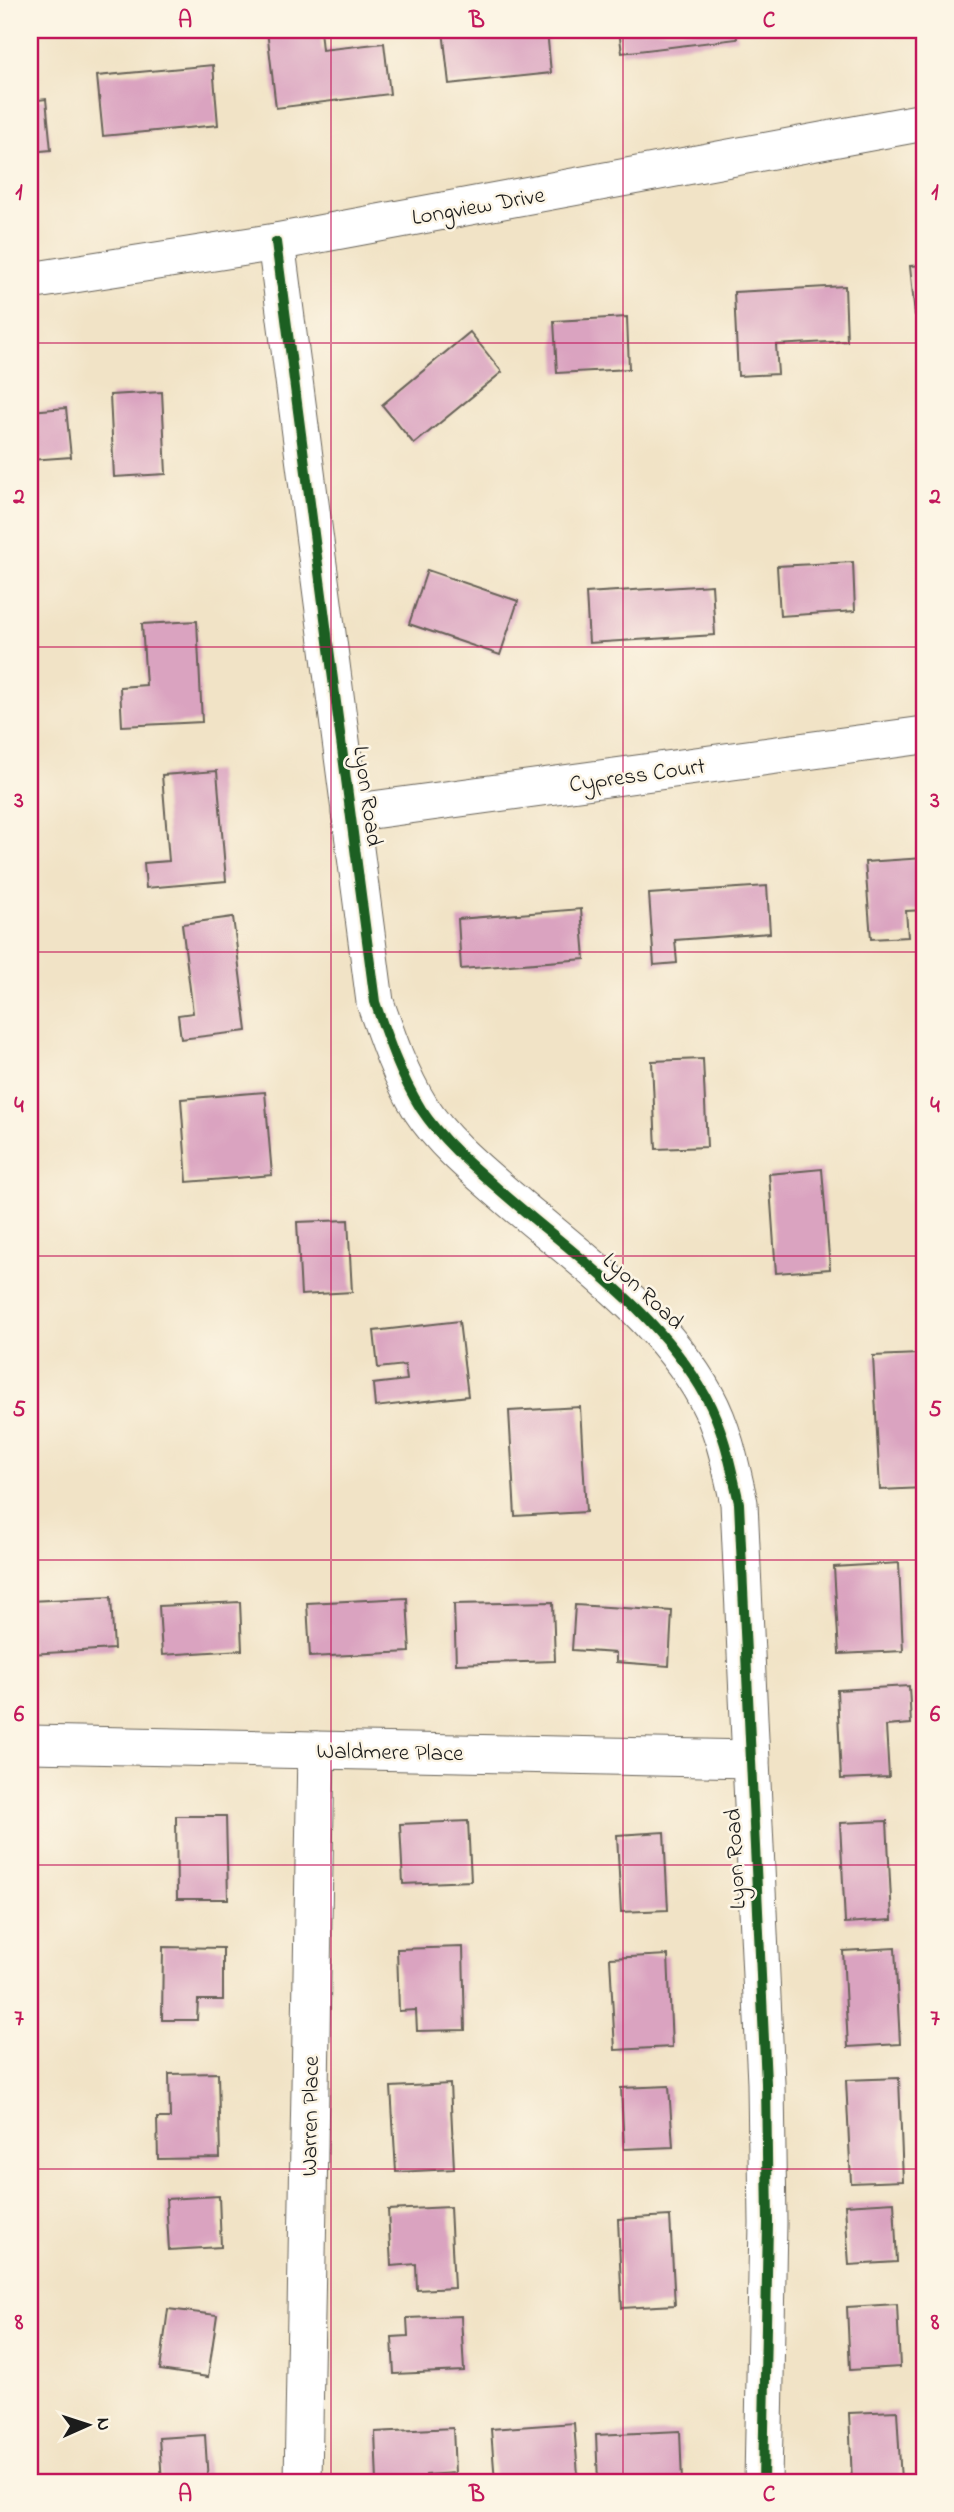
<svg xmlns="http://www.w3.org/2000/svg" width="954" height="2512" viewBox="0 0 954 2512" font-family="'Indie Flower',sans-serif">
<rect width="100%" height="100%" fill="#fcf5e5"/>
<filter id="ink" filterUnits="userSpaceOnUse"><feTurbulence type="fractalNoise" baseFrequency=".0143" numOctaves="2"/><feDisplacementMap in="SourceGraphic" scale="14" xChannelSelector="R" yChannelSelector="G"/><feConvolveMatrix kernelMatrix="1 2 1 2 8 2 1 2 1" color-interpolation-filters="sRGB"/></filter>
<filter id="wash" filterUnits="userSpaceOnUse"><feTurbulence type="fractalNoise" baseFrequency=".00686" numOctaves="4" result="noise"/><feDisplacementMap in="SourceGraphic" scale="28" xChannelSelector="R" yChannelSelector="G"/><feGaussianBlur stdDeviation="1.57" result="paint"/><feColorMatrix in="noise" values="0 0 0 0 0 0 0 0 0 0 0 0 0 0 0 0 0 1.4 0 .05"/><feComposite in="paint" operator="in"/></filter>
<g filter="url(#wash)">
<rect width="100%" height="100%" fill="#f1e3c6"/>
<g id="blocks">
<!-- building -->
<g fill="#daa3c0">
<polygon points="267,30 320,30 322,50 384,43 390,94 276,108"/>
<polygon points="443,30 547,30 551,73 449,84"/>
<polygon points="619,30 736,30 737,39 622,53"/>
<polygon points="213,65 218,125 103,136 97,76"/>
<polygon points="46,99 51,150 30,152 30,101"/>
<polygon points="924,265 924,315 915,315 910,266"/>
<polygon points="845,286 847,341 776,345 778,374 738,376 734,292"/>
<polygon points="627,317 629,369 557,373 554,321"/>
<polygon points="470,332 502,372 414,444 382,405"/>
<polygon points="162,392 166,474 114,477 110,395"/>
<polygon points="66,408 71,457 30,460 30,411"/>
<polygon points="853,562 855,611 780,616 777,566"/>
<polygon points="427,570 518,601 500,655 409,624"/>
<polygon points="712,585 715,635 589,643 586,593"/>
<polygon points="197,621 202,722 122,726 120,687 146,685 142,624"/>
<polygon points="217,771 226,881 146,888 144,863 169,861 162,775"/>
<polygon points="924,858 924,910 906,911 908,937 871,939 865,862"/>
<polygon points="767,886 770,933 675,940 677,963 654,965 649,894"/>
<polygon points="581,909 585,959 461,969 458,919"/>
<polygon points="233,917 247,1031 181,1039 178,1015 193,1013 182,924"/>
<polygon points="703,1059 707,1147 656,1149 652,1061"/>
<polygon points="265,1092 272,1175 187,1182 181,1099"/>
<polygon points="822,1169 830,1269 776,1273 769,1174"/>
<polygon points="348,1220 352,1292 301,1295 297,1222"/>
<polygon points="459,1321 468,1396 375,1407 373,1384 407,1380 405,1365 378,1368 374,1331"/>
<polygon points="919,1354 924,1488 880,1490 873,1356"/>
<polygon points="580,1407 586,1512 515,1516 509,1411"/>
<polygon points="899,1563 903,1651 839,1654 834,1567"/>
<polygon points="111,1597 114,1649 30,1654 30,1601"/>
<polygon points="407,1598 410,1652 310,1657 307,1603"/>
<polygon points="240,1602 242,1650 162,1655 159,1606"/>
<polygon points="553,1602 555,1661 456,1664 454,1604"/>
<polygon points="575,1605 672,1611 669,1666 616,1662 616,1653 572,1650"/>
<polygon points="909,1686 911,1724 886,1726 889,1777 841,1779 837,1690"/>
<polygon points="176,1816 226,1816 228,1899 177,1899"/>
<polygon points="468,1821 471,1881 403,1884 400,1824"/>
<polygon points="887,1821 892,1920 845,1923 840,1823"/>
<polygon points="664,1832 668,1910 621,1912 617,1835"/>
<polygon points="163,1947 223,1948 223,2000 198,2000 197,2020 162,2020"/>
<polygon points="463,1947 465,2030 417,2031 416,2010 399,2011 397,1949"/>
<polygon points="895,1948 900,2044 848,2047 843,1951"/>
<polygon points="668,1955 672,2047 615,2050 610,1958"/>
<polygon points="218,2073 220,2158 158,2159 157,2118 170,2118 169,2074"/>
<polygon points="899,2078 903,2181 851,2183 846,2080"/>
<polygon points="450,2084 454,2169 396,2172 391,2087"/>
<polygon points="669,2086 673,2147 624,2149 621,2088"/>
<polygon points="219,2196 221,2247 169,2250 166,2199"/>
<polygon points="894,2202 897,2262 849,2265 845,2205"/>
<polygon points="450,2207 454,2288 417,2290 416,2264 391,2266 388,2210"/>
<polygon points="670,2216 675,2305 622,2308 618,2219"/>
<polygon points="897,2304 900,2367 850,2370 847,2307"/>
<polygon points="168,2309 217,2315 208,2377 160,2370"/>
<polygon points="461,2316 464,2371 394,2374 392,2337 408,2336 407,2318"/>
<polygon points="897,2411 901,2482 852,2482 849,2413"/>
<polygon points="574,2423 578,2475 546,2478 547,2482 495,2482 491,2429"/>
<polygon points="453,2428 455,2473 426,2475 426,2482 377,2482 375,2432"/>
<polygon points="680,2431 682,2482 598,2482 596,2435"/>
<polygon points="205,2435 208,2482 162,2482 159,2438"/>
</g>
</g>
</g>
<g filter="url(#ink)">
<use href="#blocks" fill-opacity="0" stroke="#676258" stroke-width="2"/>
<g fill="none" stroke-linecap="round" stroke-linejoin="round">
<defs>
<g id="minor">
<path d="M276 242 375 1002C388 1040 400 1075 421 1109 444 1144 478 1171 510 1199 580 1259 661 1315 706 1397 724 1430 731 1467 739 1503L766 2083 768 2223 763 2482"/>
<polyline points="30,281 276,242 924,122"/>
<polyline points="350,813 924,735"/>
<polyline points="30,1744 751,1759"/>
<polyline points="303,2482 316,1750"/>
</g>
</defs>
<!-- minor casing -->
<use href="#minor" stroke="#676258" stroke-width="39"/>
<!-- minor -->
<use href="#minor" stroke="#fff" stroke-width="37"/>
<defs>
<path id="cycleway" d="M276 242 375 1002C388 1040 400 1075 421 1109 444 1144 478 1171 510 1199 580 1259 661 1315 706 1397 724 1430 731 1467 739 1503L766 2083 768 2223 763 2482"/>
</defs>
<!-- cycleway casing -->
<use href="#cycleway" stroke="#fcf5e5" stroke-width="15"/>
<!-- cycleway -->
<use href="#cycleway" stroke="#1b5e20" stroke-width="10"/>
</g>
</g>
<!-- grid -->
<path fill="none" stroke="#c2185b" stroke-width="2" stroke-opacity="0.55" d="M331 30V2482M623 30V2482M30 343H924M30 647H924M30 952H924M30 1256H924M30 1560H924M30 1865H924M30 2169H924"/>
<g text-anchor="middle" stroke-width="5" stroke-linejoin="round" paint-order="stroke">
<!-- street labels -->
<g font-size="23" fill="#1c1c1c" stroke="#fcf5e5">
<text transform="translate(478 205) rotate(-10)" y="8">Longview Drive</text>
<text transform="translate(637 774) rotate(-8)" y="8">Cypress Court</text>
<text transform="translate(369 796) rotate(82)" y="8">Lyon Road</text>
<text transform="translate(644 1290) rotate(43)" y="8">Lyon Road</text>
<text transform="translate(390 1751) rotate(1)" y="8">Waldmere Place</text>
<text transform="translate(734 1859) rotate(-93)" y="8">Lyon Road</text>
<text transform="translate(309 2116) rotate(-89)" y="8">Warren Place</text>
</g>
</g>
<!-- margin -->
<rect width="954" height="2512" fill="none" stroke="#fcf5e5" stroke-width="77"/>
<!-- north arrow -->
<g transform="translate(88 2425) rotate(87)" stroke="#fcf5e5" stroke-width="5" paint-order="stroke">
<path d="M0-5L12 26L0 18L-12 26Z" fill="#1c1c1c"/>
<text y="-10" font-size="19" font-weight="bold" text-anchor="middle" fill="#1c1c1c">N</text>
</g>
<rect x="38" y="38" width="878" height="2436" fill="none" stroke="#c2185b" stroke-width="2.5"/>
<g font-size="23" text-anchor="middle" font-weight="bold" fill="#c2185b">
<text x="185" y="27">A</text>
<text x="477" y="27">B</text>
<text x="769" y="27">C</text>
<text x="19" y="199">1</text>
<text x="935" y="199">1</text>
<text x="19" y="503">2</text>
<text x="935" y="503">2</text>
<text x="19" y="807">3</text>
<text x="935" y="807">3</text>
<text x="19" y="1112">4</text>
<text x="935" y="1112">4</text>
<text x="19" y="1416">5</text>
<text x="935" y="1416">5</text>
<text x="19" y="1721">6</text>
<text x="935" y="1721">6</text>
<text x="19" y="2025">7</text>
<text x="935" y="2025">7</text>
<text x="19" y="2329">8</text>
<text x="935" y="2329">8</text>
<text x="185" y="2501">A</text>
<text x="477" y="2501">B</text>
<text x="769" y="2501">C</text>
</g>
</svg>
